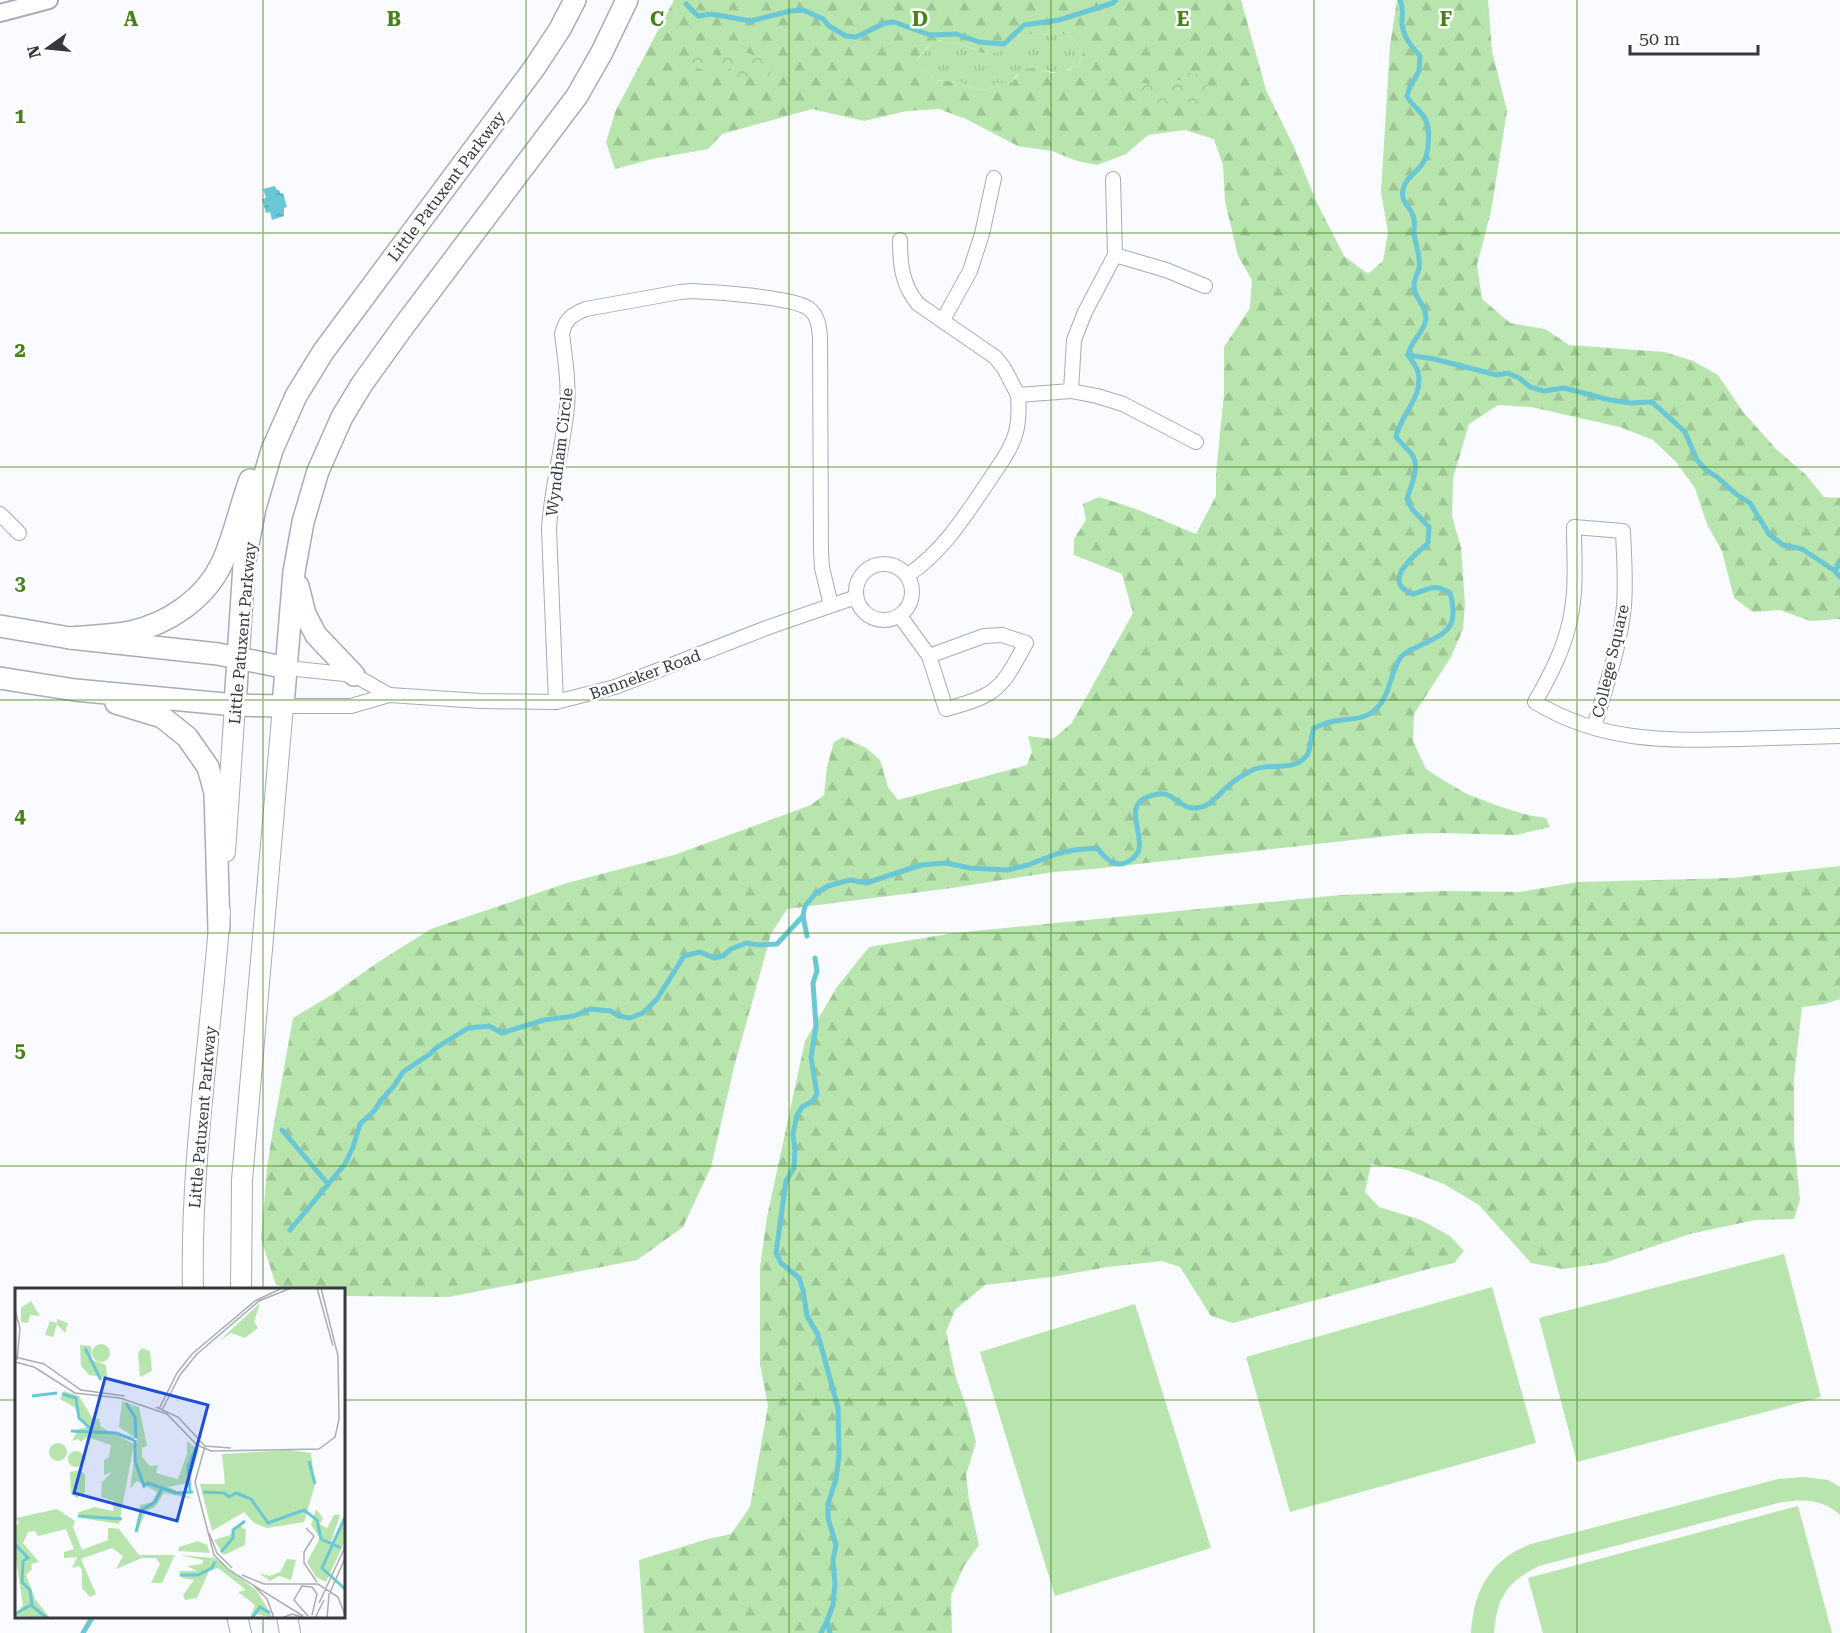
<svg xmlns="http://www.w3.org/2000/svg" width="1840" height="1633" viewBox="0 0 1840 1633" font-family="'Roboto Serif',serif">
<defs>
<pattern id="grass-tufts" width="24" height="20" patternUnits="userSpaceOnUse" patternTransform="scale(1.5)"><rect width="24" height="20" fill="#b7e5ad"/><path d="M3 7l-1-3M5 7V3M7 7l1-3M15 17l-1-3M17 17v-4M19 17l1-3" fill="none" stroke="#9ec596"/></pattern>
<pattern id="forest-firs" width="22" height="20" patternUnits="userSpaceOnUse" patternTransform="scale(1.5)"><rect width="22" height="20" fill="#b7e5ad"/><path d="M5 1l3.5 6h-7zM16 11l3.5 6h-7z" fill="#9ec596"/></pattern>
<pattern id="park-crowns" width="20" height="18" patternUnits="userSpaceOnUse" patternTransform="scale(1.5)"><rect width="20" height="18" fill="#b7e5ad"/><path d="M2 6a3 3 0 1 1 6 0M12 15a3 3 0 1 1 6 0" fill="none" stroke="#9ec596"/></pattern>
<pattern id="water-ripples" width="26" height="14" patternUnits="userSpaceOnUse" patternTransform="scale(1.5)"><rect width="26" height="14" fill="#6ac7d5"/><path d="M2 4q2-2 4 0t4 0M15 11q2-2 4 0t4 0" fill="none" stroke="#58a3ae"/></pattern>
</defs>
<rect width="100%" height="100%" fill="#fafbfe"/>
<!-- grass -->
<path fill="url(#grass-tufts)" d="M1029 34C1053 33 1071 28 1083 52L1079 64C1065 73 1054 75 1038 68L1017 75 1011 83H998L989 89 981 90 974 89 960 82 934 80 929 72 919 69 915 62 933 42 948 39 986 54Z"/>
<!-- forest -->
<g fill="url(#forest-firs)" fill-rule="evenodd">
<path d="M674 0H1241L1266 90 1294 147 1316 201 1344 256 1368 274 1383 261 1388 232 1381 192 1390 46 1397 0H1488L1492 51 1507 111 1491 211 1477 265 1482 299 1510 323 1545 329 1569 345 1664 352 1693 361 1718 375 1743 412 1776 449 1806 475 1824 497 1840 498V619L1810 621 1780 610 1753 612 1734 598 1722 551 1707 524 1695 488 1676 462 1653 440 1620 427 1531 407 1498 405 1469 424 1453 478 1452 516 1461 548 1465 604 1463 629 1451 657 1414 714 1413 741 1426 769 1446 782 1467 794 1501 807 1528 815 1546 818 1550 827 1516 835 1440 833 1406 834 1093 869 1053 872 952 888 787 909 771 934 734 1067 711 1167 683 1227 637 1260 449 1297 344 1296V1290L290 1289 276 1285 261 1239 267 1169 272 1135 293 1018 333 994 380 961 431 929 567 883 674 855 811 805 824 795 827 767 834 742 843 737 866 748 880 760 888 787 898 800 1027 765 1032 752 1028 736 1053 739 1072 723 1133 613 1122 574 1074 555V539L1086 520 1083 504 1099 497 1136 509 1196 534 1216 496V474L1224 394V347L1250 308 1252 280 1238 256 1225 201 1223 165 1214 139 1185 130 1148 135 1126 154 1097 165 1077 161 1052 151 1018 146 966 119 939 109 907 111 864 121 812 109 722 134 708 149 652 159 615 169 606 142 616 110ZM1029 34C1053 33 1071 28 1083 52L1079 64 1069 70 1051 73 1038 68 1024 69 1011 83H998L989 89 981 90 974 89 960 82 934 80 929 72 919 69 916 61C935 35 941 36 971 48 976 50 983 54 988 54 1007 52 1015 42 1029 34Z"/>
<polygon points="1840,866 1840,999 1825,1004 1802,1007 1794,1078 1794,1141 1800,1200 1794,1219 1755,1220 1690,1234 1604,1263 1563,1269 1531,1263 1479,1205 1444,1184 1407,1170 1371,1164 1365,1192 1379,1207 1421,1220 1450,1236 1464,1251 1454,1263 1428,1269 1233,1323 1211,1316 1180,1267 1162,1261 1107,1267 1058,1276 985,1285 955,1310 946,1332 956,1378 968,1411 976,1442 966,1475 969,1500 979,1545 964,1566 951,1595 952,1633 644,1633 639,1560 708,1539 731,1534 750,1507 768,1406 760,1364 760,1267 767,1217 805,1041 837,987 869,947 954,933 1341,895 1445,891 1520,892 1578,882 1733,878"/>
</g>
<!-- park -->
<g fill="url(#park-crowns)">
<polygon points="726,48 755,55 757,49 775,54 769,76 750,71 747,81 729,76 731,68 713,63 712,68 706,71 694,67 691,62 693,54 699,51 719,56 725,53"/>
<polygon points="1188,73 1208,75 1205,91 1211,92 1210,105 1171,100 1170,104 1132,100 1134,82 1168,86 1169,79 1187,81"/>
</g>
<!-- garden -->
<g fill="#b7e5ad">
<polygon points="1784,1254 1821,1397 1577,1462 1539,1318"/>
<polygon points="1492,1287 1536,1443 1290,1512 1246,1357"/>
<polygon points="1135,1304 1211,1548 1055,1596 980,1352"/>
<path d="M1804 1477 1828 1480 1840 1487V1515C1823 1499 1804 1499 1782 1502L1539 1566C1507 1582 1497 1597 1494 1633H1471C1473 1604 1481 1577 1505 1558 1513 1552 1522 1548 1531 1544L1778 1479Z"/>
<polygon points="1798,1506 1832,1633 1543,1633 1528,1578"/>
</g>
<!-- water -->
<polygon fill="url(#water-ripples)" points="275,186 277,190 279,190 281,194 283,193 287,207 284,208 284,216 272,220 270,212 266,213 262,199 266,198 263,189"/>
<g fill="none" stroke-linecap="round" stroke-linejoin="round">
<!-- stream -->
<g stroke="#6ac7d5" stroke-width="5">
<polyline points="686,4 698,16 711,14 751,21 790,11 803,10 823,19 829,26 846,36 856,37 885,23 894,22 930,35 956,34 979,42 1004,44 1024,25 1059,20 1113,3 1116,0"/>
<polyline points="1408,355 1434,359 1497,375 1508,373 1519,378 1530,387 1544,391 1564,388 1610,400 1631,403 1652,402 1685,432 1697,460 1706,470 1717,477 1736,494 1750,503 1769,534 1783,545 1802,549 1835,571 1840,577"/>
<polyline points="1835,571 1840,562"/>
<path d="M807 936 803 916 805 906 815 894 828 886 842 882 851 880 866 883 921 865 946 863 970 868 1007 870 1028 865 1056 854 1074 850 1097 848C1107 860 1116 870 1131 860 1135 857 1138 854 1139 849 1143 827 1119 801 1158 794 1173 791 1180 809 1195 808 1211 807 1217 796 1228 786 1236 779 1246 773 1255 769 1271 763 1295 772 1307 755 1311 749 1311 735 1314 728 1319 726 1325 723 1331 722 1346 718 1363 721 1375 710 1391 696 1389 673 1401 657 1405 652 1411 650 1417 647 1446 633 1460 629 1450 593 1433 583 1431 589 1413 594 1380 582 1414 556 1428 543L1429 527 1412 509 1407 499C1411 484 1422 465 1410 452 1405 447 1400 442 1396 437 1400 415 1424 397 1418 372 1417 366 1411 360 1408 355 1411 339 1424 334 1426 319 1427 305 1414 299 1414 286 1413 280 1418 274 1419 268 1421 255 1415 245 1414 232 1414 228 1415 223 1414 219 1412 207 1400 203 1403 190 1405 177 1419 172 1424 161 1429 153 1430 129 1426 121 1421 109 1413 108 1407 96L1410 87 1419 71 1420 56C1412 47 1404 38 1402 25 1401 14 1405 13 1400 0"/>
<polyline points="815,958 817,971 813,983 816,1026 811,1057 817,1094 813,1101 802,1107 797,1115 793,1134 795,1150 794,1168 786,1181 776,1253 781,1263 799,1278 803,1290 807,1316 818,1335 838,1408 839,1455 836,1479 828,1504 828,1518 836,1545 833,1560 835,1584 833,1605 827,1621 830,1633"/>
<polyline points="282,1130 328,1184"/>
<polyline points="290,1230 345,1164 353,1147 360,1124 374,1111 382,1099 394,1086 403,1072 430,1054 436,1048 468,1028 489,1026 502,1033 544,1020 574,1016 590,1009 611,1011 619,1016 630,1018 643,1013 657,999 684,956 700,952 714,958 723,956 731,949 746,943 759,945 777,944 803,916"/>
<polyline points="83,1633 93,1616"/>
<polyline points="821,1633 827,1621"/>
</g>
<defs>
<g id="minor">
<path d="M900 240C900 264 902 285 918 304L995 357 1004 368 1018 395 1071 391 1074 340 1085 312 1115 255 1113 179"/>
<polyline points="1115,255 1166,270 1205,286"/>
<polyline points="943,320 970,271 982,234 994,178"/>
<polyline points="1071,391 1097,396 1123,404 1196,442"/>
<polyline points="0,514 19,533"/>
<circle cx="884" cy="592" r="28"/>
<path d="M908 575C943 551 963 519 986 485 997 468 1011 451 1016 432 1019 420 1019 407 1018 395"/>
<path d="M900 616 929 656 946 709C959 705 974 702 986 695 1006 685 1015 662 1026 643L1002 635 984 636 929 656"/>
<polyline points="287,668 354,675 389,695"/>
<path d="M556 702 549 530C551 488 563 448 567 407 569 382 565 358 562 334 565 319 573 314 586 309L680 292 691 291C715 292 791 297 808 308 818 315 819 326 820 337L821 551 822 568 831 605"/>
<polyline points="283,706 351,706 389,695 481,701 556,702 615,687 769,627 856,597"/>
<path d="M1594 728C1605 688 1620 647 1624 606 1626 581 1624 556 1623 531L1574 527C1574 557 1577 590 1570 620 1564 649 1550 676 1535 702 1600 742 1666 741 1739 739 1773 738 1806 737 1840 736"/>
</g>
<polyline id="tertiary" points="0,13 49,0"/>
<g id="secondary">
<polyline points="225,852 235,705"/>
<path d="M193 1290C190 1163 211 1037 220 912"/>
<polyline points="241,1290 242,1180 283,706"/>
<polyline points="237,1616 241,1633"/>
<polyline points="287,1616 290,1633"/>
</g>
<g id="primary">
<polyline points="298,586 305,614 316,635 354,675"/>
<polyline points="0,626 70,638 218,654 287,668"/>
<path d="M70 638C90 636 110 636 130 632 168 624 205 599 222 563 234 537 240 507 250 480"/>
<polyline points="0,678 75,690 235,705 283,706 294,572 303,522 318,471 342,417 362,384 403,327 577,96 602,52 627,0"/>
<polyline points="116,703 162,717 187,737 208,767 215,793 219,928"/>
<polyline points="235,705 244,565 255,508 272,450 296,396 323,352 535,67 560,29 575,0"/>
</g>
</defs>
<!-- minor casing -->
<use href="#minor" stroke="#a7acb7" stroke-width="16"/>
<!-- tertiary casing -->
<use href="#tertiary" stroke="#a7acb7" stroke-width="20"/>
<!-- secondary casing -->
<use href="#secondary" stroke="#a7acb7" stroke-width="22"/>
<!-- primary casing -->
<use href="#primary" stroke="#a7acb7" stroke-width="24"/>
<!-- minor -->
<use href="#minor" stroke="#fff" stroke-width="14"/>
<!-- tertiary -->
<use href="#tertiary" stroke="#fff" stroke-width="16"/>
<!-- secondary -->
<use href="#secondary" stroke="#fff" stroke-width="20"/>
<!-- primary -->
<use href="#primary" stroke="#fff" stroke-width="21"/>
</g>
<!-- grid -->
<path fill="none" stroke="#47811c" stroke-width="1.5" stroke-opacity="0.55" d="M263 0V1290M526 0V1633M789 0V1633M1051 0V1633M1314 0V1633M1577 0V1633M0 233H1840M0 467H1840M0 700H1840M0 933H1840M0 1166H1840M0 1400H16M344 1400H1840M263 1616V1633"/>
<g text-anchor="middle" stroke-width="5" stroke-linejoin="round" paint-order="stroke">
<!-- street labels -->
<g font-size="16" fill="#37393e" stroke="#fff">
<text transform="translate(446 186) rotate(-53)" y="6">Little Patuxent Parkway</text>
<text transform="translate(559 452) rotate(-83)" y="6">Wyndham Circle</text>
<text transform="translate(242 633) rotate(-85)" y="6">Little Patuxent Parkway</text>
<text transform="translate(1610 661) rotate(-77)" y="6">College Square</text>
<text transform="translate(645 674) rotate(-20)" y="6">Banneker Road</text>
<text transform="translate(202 1117) rotate(-85)" y="6">Little Patuxent Parkway</text>
</g>
</g>
<!-- overview -->
<g transform="translate(15 1288)">
<rect width="330" height="330" fill="#fafbfe"/>
<path d="M16 13 25 28 15 27 13 35 6 34V20ZM245 15 239 34 243 40 230 50 216 45 204 53ZM65 57 76 58 77 72 91 77 92 90 74 87 66 78ZM49 103 64 108 77 130 84 131 86 139 119 156 104 236 72 231 62 225 79 219 98 223 99 213 86 209 87 194 97 184 89 187V172L94 169 96 157 72 149 66 154 63 151 57 153 63 141 72 139 59 119 45 111ZM107 113 124 119 132 158 127 160V169L135 178 143 177 141 185 163 191 172 166V153L184 162 174 195 153 199 179 211 149 205 140 219 131 223 122 246 125 217 137 214 142 204 122 193 115 201 122 151 104 139ZM34 164a9 9 0 1 1 18 0a9 9 0 1 1-18 0ZM42 221 60 233 58 239 67 262 93 252V240H97L104 241 124 267H160L147 295H136L145 276 141 270H127L101 281 108 268 97 260 66 271 81 306 75 309 67 300V282L64 278 57 280 62 269 49 270V264L59 261 51 241 23 248 20 243 13 244 8 255 24 274 16 276 17 281 11 287 20 311 35 330 0 328 8 317 0 265V238L4 235 1 230ZM301 221 308 230 305 236 312 240 319 227H325L314 260 330 230V253L311 294 301 289 292 274 305 250 296 237ZM224 237 231 242 230 257 209 267 199 252 215 247ZM183 253 192 257 195 265 163 263 164 259ZM164 267 200 270 242 303 258 330 241 326 235 330 240 317 223 304 231 302 203 280 194 283 182 310 170 312 168 307 179 292 167 290 164 283H182L172 278 187 276 188 272ZM272 271 281 272 276 292 264 288 255 293 244 285 255 288 265 284Z" fill="#b7e5ad"/>
<path d="M274 162 296 165 300 197 289 234 252 240 239 235 229 224 197 243 185 196H210L207 166Z" fill="#b7e5ad"/>
<path d="M42 31 53 35 50 45 42 36 38 49 30 47 35 33 42 35ZM77 65a9 9 0 1 1 18 0a9 9 0 1 1-18 0ZM126 60 135 63 137 83 125 89 123 66ZM53 171a8 8 0 1 1 16 0a8 8 0 1 1-16 0ZM64 182 70 186V204L62 210 56 206 55 184Z" fill="#b7e5ad"/>
<path fill="none" stroke="#6ac7d5" stroke-width="3" d="M70 60 86 92M47 106 61 110 64 130 76 141M17 108 42 105M111 115 120 129 121 150M56 143 101 145 119 152M120 152V173L129 198 133 195 161 205 178 204M294 173 300 196M175 203 173 179 181 160M188 204 209 205 214 209 221 205 236 211 253 235 289 222 302 232 306 251 326 260M124 224 140 214 147 200M63 228 107 231M330 229 307 280 330 301M121 244 126 223M0 256 13 270 8 273 7 294 15 302 17 317M206 264 218 250V242L230 233M165 287H183L197 280 200 274M0 326 16 317 32 330M237 330 245 319 255 325"/>
<path fill="none" stroke="#acadb1" stroke-width="1.5" d="M302 0 318 58M0 22 5 40 2 72M0 69 29 76 66 102 110 108M0 74 19 79 60 105 105 110 152 126 182 157 196 163 304 161 320 149 324 131 323 68 306 0M141 119 163 129 190 158 216 160M144 121 162 85 177 66 240 13 267 0M147 122 165 87 182 66 244 13 276 0M190 158 180 194 199 267 214 282 288 328M291 240 299 248 289 264V275L302 294M194 245 202 265 217 280M227 287 249 296H303L323 309 330 327M239 298 252 311 259 330M304 315 330 259M293 328 279 312 287 298 297 299 302 306 297 327M267 330 277 326 290 330M300 330 309 312M312 330 314 307 330 270"/>
<path fill="#1d4ed8" fill-opacity="0.15" stroke="#1d4ed8" stroke-width="3" d="M90 90 193 117 162 233 59 205Z"/>
<rect width="330" height="330" fill="none" stroke="#37393e" stroke-width="3"/>
</g>
<g font-size="20" text-anchor="middle" font-weight="bold" fill="#47811c" stroke="#fff" stroke-width="5" stroke-linejoin="round" paint-order="stroke">
<text x="131" y="26">A</text>
<text x="394" y="26">B</text>
<text x="657" y="26">C</text>
<text x="920" y="26">D</text>
<text x="1183" y="26">E</text>
<text x="1446" y="26">F</text>
<text x="20" y="123">1</text>
<text x="20" y="357">2</text>
<text x="20" y="590">3</text>
<text x="20" y="823">4</text>
<text x="20" y="1057">5</text>
</g>
<!-- north arrow -->
<g transform="translate(48 48) rotate(255)" stroke="#ffffff" stroke-width="4.5" paint-order="stroke">
<path d="M0-4.5L10 22L0 15L-10 22Z" fill="#37393e"/>
<text y="-9" font-size="16" font-weight="bold" text-anchor="middle" fill="#37393e">N</text>
</g>
<!-- scale -->
<path d="M1630 45v9h128v-9" fill="none" stroke="#37393e" stroke-width="3"/>
<text x="1639" y="45" font-size="18" fill="#37393e" stroke="#ffffff" stroke-width="4.5" paint-order="stroke">50 m</text>
</svg>
